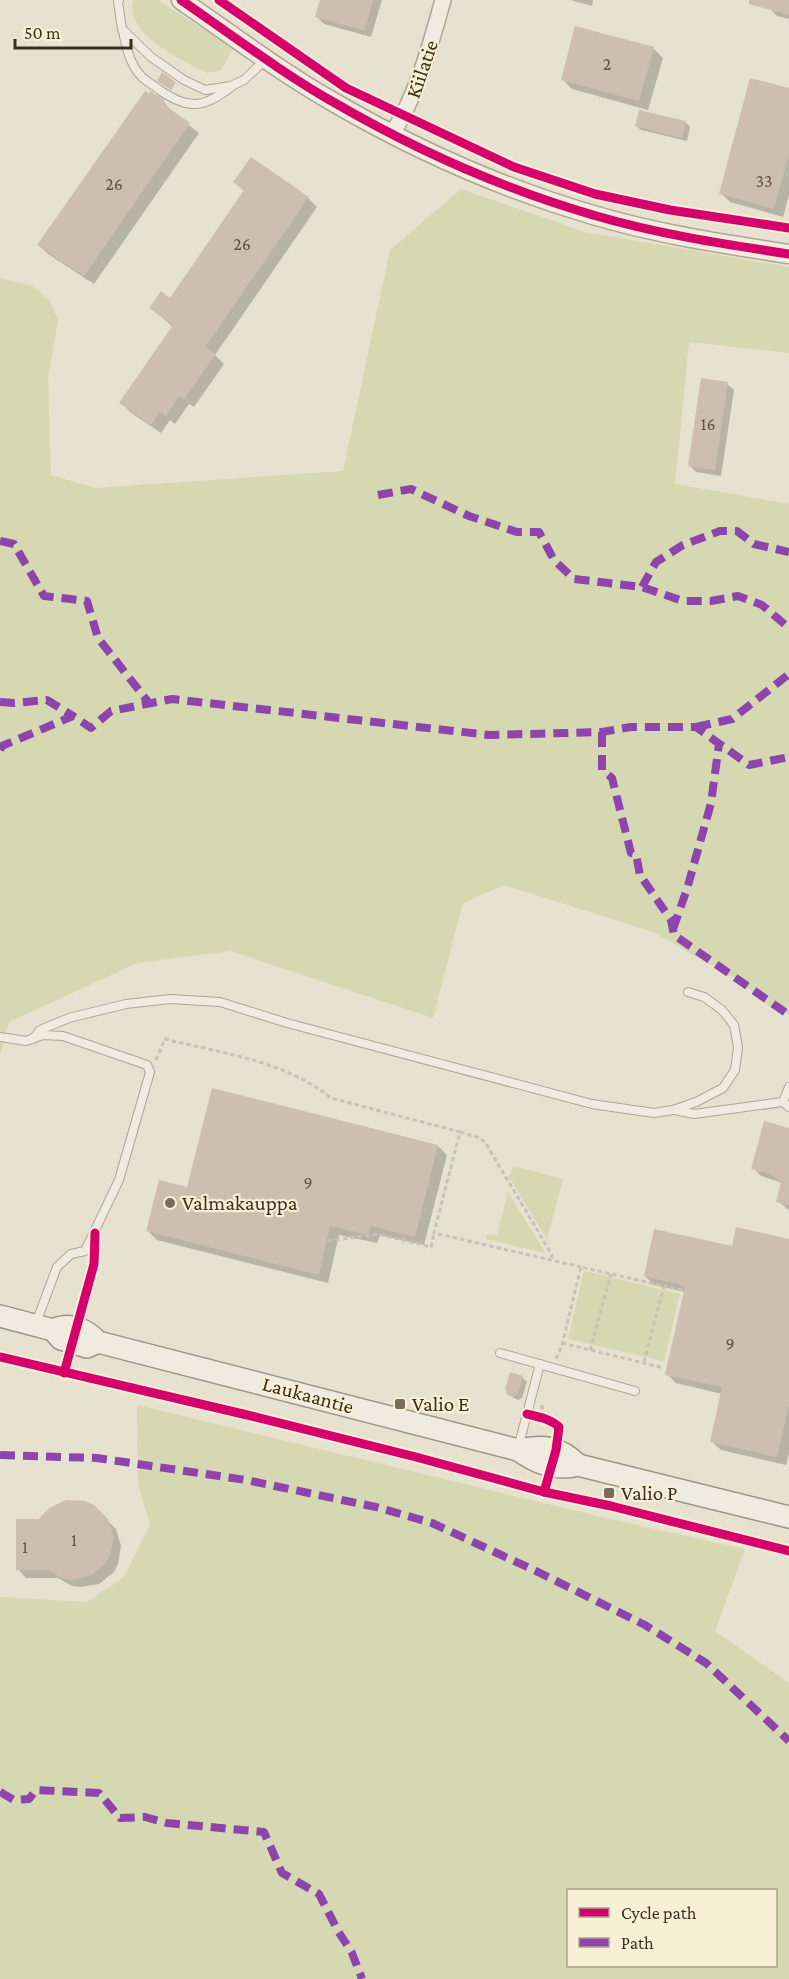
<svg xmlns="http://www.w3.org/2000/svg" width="789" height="1979" viewBox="0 0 789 1979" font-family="'Crimson Pro',serif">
<rect width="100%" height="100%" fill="#e7e1cf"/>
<!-- green -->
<g fill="#d5d8b0" fill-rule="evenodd">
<path d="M133 0H158L230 46 232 50 221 70 207 73 200 70C176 56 126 34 133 0Z"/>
<polygon points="461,189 585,232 789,267 789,353 689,342 675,484 789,504 789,1014 772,1009 742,983 653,932 504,885 463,903 433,1018 231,951 137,963 9,1022 0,1055 0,278 32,286 49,299 58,320 48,377 51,475 95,488 343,471 390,250"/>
<polygon points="513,1166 563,1179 547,1239 509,1177"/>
<polygon points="508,1192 545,1252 545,1253 486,1239 487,1234 497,1236"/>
<polygon points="584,1271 680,1294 664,1361 568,1339"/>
<path d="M137 1405 614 1520 745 1549 715 1631 789 1683V1979H0V1597L87 1602 124 1577 150 1524 138 1484ZM568 1890H776V1966H568Z"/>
</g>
<!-- shadow -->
<g fill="#0003">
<polygon points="321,0 382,0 371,37 324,24 317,17"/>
<polygon points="570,0 593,0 592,6"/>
<polygon points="773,0 789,0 789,19 777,16 770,9"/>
<polygon points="653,48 663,58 648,110 572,89 562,79"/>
<polygon points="789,90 789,195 783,217 730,202 721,193"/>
<polygon points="164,102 172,112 199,133 94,284 48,254 39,245"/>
<polygon points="686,123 690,127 687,141 641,130 636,126"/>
<polygon points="235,182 308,198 317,207 215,355 224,364 194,407 189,404 175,424 170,420 161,433 130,412 121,402 173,327 151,308 170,300 245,192"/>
<polygon points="727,384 734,390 721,476 696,472 689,465"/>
<polygon points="789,1130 789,1210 778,1201 782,1183 761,1176 753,1168"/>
<polygon points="438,1146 447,1155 424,1245 380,1235 377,1243 339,1235 328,1283 157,1240 148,1231 188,1189"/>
<polygon points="789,1240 789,1453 786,1465 721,1450 711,1441 722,1394 676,1383 667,1374 685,1292 654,1285 645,1276 733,1248"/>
<polygon points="522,1377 527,1382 522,1398 518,1400 512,1397"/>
<polygon points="93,1507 116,1529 121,1546 118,1564 114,1572 99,1584 81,1587 72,1586 58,1578 26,1578 18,1569 39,1520"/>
</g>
<!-- building -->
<g fill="#ccbfaf">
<polygon points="320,0 373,0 365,31 315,17"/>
<polygon points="749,0 789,0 789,15 749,4"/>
<polygon points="575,26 654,47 639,101 561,80"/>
<polygon points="162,72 176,82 171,90 157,81"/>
<polygon points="750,78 789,88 789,154 774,209 719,194"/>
<polygon points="145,91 149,94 150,91 165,100 163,104 190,123 84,276 37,245"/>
<polygon points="639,110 686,121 682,138 635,126"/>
<polygon points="251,157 309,197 205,347 216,354 184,399 179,396 166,416 160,412 151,425 119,403 173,325 149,308 161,291 170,298 244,190 233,182"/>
<polygon points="701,378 728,382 715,470 688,466"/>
<polygon points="212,1088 438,1145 415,1237 371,1226 368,1235 330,1226 319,1275 146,1231 159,1180 187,1187"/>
<polygon points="764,1121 789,1128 789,1205 776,1202 781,1182 770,1174 751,1169"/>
<polygon points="736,1227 789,1239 789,1405 777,1457 710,1442 722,1387 665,1375 685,1286 644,1276 654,1229 732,1246"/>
<polygon points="510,1372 523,1376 518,1394 513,1397 508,1395 505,1389"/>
<polygon points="66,1500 85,1501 94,1505 108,1519 114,1537 110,1556 105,1564 90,1576 72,1580 62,1578 48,1570 16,1570 16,1519 39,1519 49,1508"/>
</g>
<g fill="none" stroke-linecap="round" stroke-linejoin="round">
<defs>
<g id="service">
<polyline points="119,0 118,2 122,29 151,57 184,80 205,90 231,86 244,80 266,59"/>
<path d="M123 31C126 47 130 65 142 77 147 82 155 86 161 91 189 110 204 108 231 87"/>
<polyline points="0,1037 26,1041 43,1035 63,1036 147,1065 150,1072 119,1180 85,1251 71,1254 57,1267 36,1323"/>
<polyline points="33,1039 40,1030 69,1018 126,1004 170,999 220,1002 287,1023 592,1104 654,1113 673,1110 696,1102 723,1088 735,1070 738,1047 734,1025 722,1010 704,997 688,992"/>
<polyline points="783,1102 789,1087"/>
<polyline points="675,1110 694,1114 783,1102 789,1107"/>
<polyline points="500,1353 635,1391"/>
<polyline points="518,1448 540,1364"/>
</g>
<path id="minor" d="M392 134C418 93 430 46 443 0"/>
<path id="tertiary" d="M181 0C232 35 282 73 335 103 416 150 504 189 593 215 657 234 723 244 789 254"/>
<g id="secondary">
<polyline points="0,1316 53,1330 61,1339 87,1347 98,1342"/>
<path d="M53 1330C70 1322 86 1329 98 1342L518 1450C537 1463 554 1471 578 1465L789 1517"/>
<path d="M518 1450C544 1445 559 1446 578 1465"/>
</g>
</defs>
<!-- service casing -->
<use href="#service" stroke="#ada697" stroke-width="10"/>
<!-- minor casing -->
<use href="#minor" stroke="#ada697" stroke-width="18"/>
<!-- tertiary casing -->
<use href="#tertiary" stroke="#ada697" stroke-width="21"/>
<!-- secondary casing -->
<use href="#secondary" stroke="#9c9588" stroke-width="24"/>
<!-- path -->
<g stroke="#c8c2b7" stroke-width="3" stroke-dasharray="4.5 3" stroke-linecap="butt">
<path d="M156 1060 165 1039C221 1053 286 1061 331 1098L460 1132 434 1233 581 1267"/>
<polyline points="460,1132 480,1138 485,1142 552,1255 551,1261"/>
<polyline points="328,1241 378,1234 431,1247 434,1233"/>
<polyline points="562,1343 664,1368"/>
<polyline points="590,1350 611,1274"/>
<polyline points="556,1359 562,1345 581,1267 707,1296"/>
<polyline points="644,1362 664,1286"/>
<polyline points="542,1405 542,1418"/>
</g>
<!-- service -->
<use href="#service" stroke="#efebe1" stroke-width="8"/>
<!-- minor -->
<use href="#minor" stroke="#efebe1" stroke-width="15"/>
<!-- tertiary -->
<use href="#tertiary" stroke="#efebe1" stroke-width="18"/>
<!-- secondary -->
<use href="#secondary" stroke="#efebe1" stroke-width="21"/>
<!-- quiet -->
<g stroke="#8e44ad" stroke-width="8" stroke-dasharray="15 8" stroke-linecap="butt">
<polyline points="378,495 411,489 469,516 517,532 539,532 554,560 574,579 642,587 683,601 711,601 738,596 762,605 789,628"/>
<polyline points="0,541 14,544 44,596 87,601 98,638 149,703"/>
<polyline points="642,587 656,562 683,545 720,531 737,531 754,544 789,552"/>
<polyline points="0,702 14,703 47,700 73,716"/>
<polyline points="696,727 732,719 789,674"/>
<polyline points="602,732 602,770 612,778 631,853 636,854 640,875 671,920 674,935 789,1015"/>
<polyline points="0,750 2,746 73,716 91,728 111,711 172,699 489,735 602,732 631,727 696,727 749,765 789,757"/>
<polyline points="673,929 687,889 711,803 719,744"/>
<polyline points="0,1455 97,1458 246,1480 376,1507 432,1523 538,1572 645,1625 706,1663 789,1741"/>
<polyline points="0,1792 14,1800 29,1799 36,1790 99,1793 120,1818 145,1817 167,1823 264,1832 282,1873 319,1894 338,1931 352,1953 362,1979"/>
</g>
<defs>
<g id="cycleway">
<path d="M181 0C232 35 282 73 335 103 416 150 504 189 593 215 657 234 723 244 789 254"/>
<polyline points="219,0 346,88 514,167 595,194 670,210 789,228"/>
<polyline points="0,1357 243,1414 416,1457 544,1492 611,1506 789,1551"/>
<polyline points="64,1373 94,1264 95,1233"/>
<path d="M527 1414C538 1417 551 1419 559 1427L556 1450 544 1492"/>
</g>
</defs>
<!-- cycleway casing -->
<use href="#cycleway" stroke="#f8f0d5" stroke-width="13"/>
<!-- cycleway -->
<use href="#cycleway" stroke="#d6006c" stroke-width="9"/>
</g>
<!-- markers -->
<g fill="#786d5c" stroke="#f8f0d5" stroke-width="2">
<circle cx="170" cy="1203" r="6"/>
<rect x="394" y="1398" width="12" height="12" rx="3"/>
<rect x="603" y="1487" width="12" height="12" rx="3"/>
</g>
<g text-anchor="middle" stroke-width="4.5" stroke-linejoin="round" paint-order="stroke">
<!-- number labels -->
<g font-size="18" fill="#615342">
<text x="607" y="70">2</text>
<text x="764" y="187">33</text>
<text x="114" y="190">26</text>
<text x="242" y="250">26</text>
<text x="708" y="430">16</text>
<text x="308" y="1189">9</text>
<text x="730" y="1350">9</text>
<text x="74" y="1546">1</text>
<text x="25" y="1553">1</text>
</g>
<!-- street labels -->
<g font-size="21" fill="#3d2f1e" stroke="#f8f0d5">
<text transform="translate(422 69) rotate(-71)" y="7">Kiilatie</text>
<text transform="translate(308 1395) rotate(15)" y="7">Laukaantie</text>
</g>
<!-- poi labels -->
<g font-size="21" fill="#3d2f1e" stroke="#f8f0d5" text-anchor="start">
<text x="182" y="1210">Valmakauppa</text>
<text x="412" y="1411">Valio E</text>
<text x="621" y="1500">Valio P</text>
</g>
</g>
<!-- legend -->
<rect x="567" y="1889" width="210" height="78" fill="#f8f0d5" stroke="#ada38c" stroke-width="1.5"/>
<rect x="579" y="1908" width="30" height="9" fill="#d6006c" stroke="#ada38c" stroke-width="1.5"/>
<text x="621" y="1919" font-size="18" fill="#3d2f1e">Cycle path</text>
<rect x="579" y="1938" width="30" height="9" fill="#8e44ad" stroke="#ada38c" stroke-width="1.5"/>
<text x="621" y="1949" font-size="18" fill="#3d2f1e">Path</text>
<!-- scale -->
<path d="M15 39v9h116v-9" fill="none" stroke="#3d2f1e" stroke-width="3"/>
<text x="24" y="39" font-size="18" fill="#3d2f1e" stroke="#f8f0d5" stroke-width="4.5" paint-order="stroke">50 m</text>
</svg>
